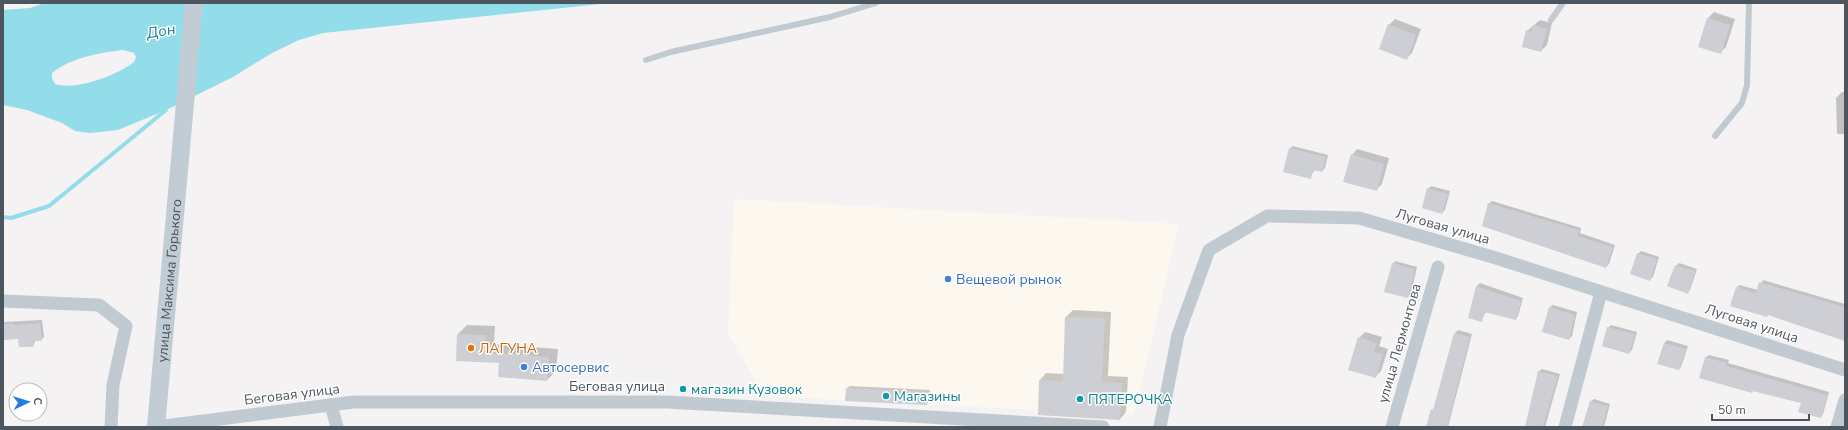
<svg xmlns="http://www.w3.org/2000/svg" width="1848" height="430" viewBox="0 0 1848 430" font-family="'Nunito Sans',sans-serif">
<rect width="100%" height="100%" fill="#f4f2f3"/>
<!-- commercial -->
<polygon fill="#fcf8ef" points="734,199 1179,224 1134,415 765,396 728,334"/>
<!-- water -->
<path fill="#93dcea" fill-rule="evenodd" d="M45 3H610L323 33 299 40 272 53 233 77 166 110 118 130 90 133 75 131 62 123 27 110 3 105V10L30 8ZM123 50 134 53 136 57 134 62C118 75 75 91 55 84L52 78V73C72 57 99 53 123 50Z"/>
<!-- shadow -->
<g fill="#0003">
<polygon points="1714,12 1735,19 1726,47 1720,53 1699,46 1708,18"/>
<polygon points="1395,19 1421,29 1412,53 1406,59 1389,25"/>
<polygon points="1540,20 1552,23 1547,45 1541,51 1527,31"/>
<polygon points="1845,51 1845,68 1844,68 1844,52"/>
<polygon points="1842,92 1845,92 1845,134 1837,134 1836,98"/>
<polygon points="1293,146 1328,155 1325,168 1322,171 1315,169 1310,178 1290,148"/>
<polygon points="1357,149 1389,158 1382,184 1376,190 1352,155"/>
<polygon points="1431,186 1450,191 1445,210 1442,213 1428,189"/>
<polygon points="1492,201 1581,228 1580,233 1615,245 1609,264 1606,267 1489,204"/>
<polygon points="1641,251 1659,257 1653,277 1650,279 1638,254"/>
<polygon points="1395,261 1417,267 1411,294 1408,297 1393,264"/>
<polygon points="1679,263 1697,269 1690,290 1688,292 1676,266"/>
<polygon points="1763,280 1845,304 1845,340 1737,287 1739,285 1758,290"/>
<polygon points="1480,283 1523,298 1518,316 1516,319 1486,311 1481,321 1469,317 1477,286"/>
<polygon points="1553,305 1577,312 1572,336 1569,339 1550,307"/>
<polygon points="1073,310 1111,312 1108,376 1128,377 1126,412 1120,419 1040,380 1046,373 1064,374 1066,317"/>
<polygon points="42,320 44,337 41,340 36,340 33,346 19,338 3,339 3,322"/>
<polygon points="467,325 495,326 494,344 558,349 556,371 547,380 500,362 458,334"/>
<polygon points="1611,325 1637,332 1632,350 1629,353 1608,328"/>
<polygon points="1458,330 1472,334 1448,427 1427,427 1432,410 1435,407 1455,333"/>
<polygon points="1365,332 1382,337 1379,346 1388,349 1381,371 1375,377 1359,338"/>
<polygon points="1667,340 1688,346 1681,367 1679,369 1664,343"/>
<polygon points="1709,355 1729,360 1728,363 1829,392 1823,414 1821,417 1802,403 1754,391 1752,392 1701,377 1706,357"/>
<polygon points="1542,369 1560,374 1545,427 1526,427 1539,371"/>
<polygon points="850,386 930,390 929,401 927,404 847,388"/>
<polygon points="1594,399 1610,404 1604,427 1584,427 1591,401"/>
</g>
<g fill="none" stroke-linecap="round" stroke-linejoin="round">
<!-- stream -->
<polyline stroke="#93dcea" stroke-width="4" points="3,217 11,218 49,206 166,110"/>
</g>
<!-- building -->
<g fill="#cdcfd4">
<polygon points="1707,18 1730,25 1721,54 1698,47"/>
<polygon points="1388,24 1416,35 1407,60 1379,49"/>
<polygon points="1533,25 1547,29 1541,52 1522,47 1526,30 1532,32"/>
<polygon points="1289,148 1326,157 1322,172 1313,170 1311,179 1283,172"/>
<polygon points="1351,154 1384,164 1377,191 1343,182"/>
<polygon points="1427,188 1448,194 1442,214 1422,208"/>
<polygon points="1488,203 1579,230 1578,236 1613,247 1606,268 1482,226"/>
<polygon points="1637,253 1657,259 1650,281 1630,274"/>
<polygon points="1392,263 1415,269 1408,298 1384,292"/>
<polygon points="1675,265 1695,271 1688,294 1667,286"/>
<polygon points="1759,282 1845,307 1845,341 1768,315 1767,317 1730,306 1736,287 1756,293"/>
<polygon points="1476,286 1521,301 1516,320 1484,312 1482,322 1468,318"/>
<polygon points="1549,307 1575,315 1569,340 1542,332"/>
<polygon points="1065,317 1105,318 1102,382 1122,383 1120,420 1038,415 1039,380 1063,381"/>
<polygon points="13,323 13,325 40,323 42,341 34,341 33,347 19,347 18,339 3,340 3,324"/>
<polygon points="1607,327 1635,334 1629,354 1602,346"/>
<polygon points="1454,333 1470,337 1447,427 1426,427 1431,409 1433,410"/>
<polygon points="457,334 486,335 486,352 549,357 547,381 498,377 499,363 456,361"/>
<polygon points="1358,337 1377,343 1374,352 1383,354 1376,378 1348,370"/>
<polygon points="1664,343 1686,349 1679,370 1657,364"/>
<polygon points="1705,357 1727,363 1726,366 1827,395 1821,418 1798,412 1801,403 1753,391 1752,393 1699,378"/>
<polygon points="1538,371 1558,376 1543,427 1525,427"/>
<polygon points="846,388 928,392 927,405 845,401"/>
<polygon points="1590,401 1608,406 1602,427 1582,427"/>
</g>
<g fill="none" stroke-linecap="round" stroke-linejoin="round">
<!-- service -->
<g stroke="#c1cad0" stroke-width="6">
<polyline points="1551,20 1563,3"/>
<polyline points="646,60 671,52 830,17 876,3"/>
<polyline points="1715,136 1742,103 1747,85 1749,3"/>
</g>
<!-- minor -->
<g stroke="#c1cad0" stroke-width="13">
<polyline points="3,301 99,305 126,326 113,385 111,427"/>
<polyline points="331,405 337,427"/>
<polyline points="156,427 354,402 667,402 1103,427"/>
<polyline points="1160,427 1178,335 1209,250 1267,216 1359,218 1496,258 1845,370"/>
<polyline points="1392,427 1438,267"/>
<polyline points="1565,427 1601,292"/>
<polyline points="1837,427 1845,400"/>
</g>
<!-- secondary -->
<path stroke="#c1ccd5" stroke-width="18" id="s1" d="M156 427 194 3"/>
</g>
<!-- markers -->
<g fill="#3f7fe0" stroke="#fff" stroke-width="1.5">
<circle cx="948" cy="279" r="4"/>
<circle cx="524" cy="367" r="4"/>
</g>
<circle fill="#e8710a" stroke="#fff" stroke-width="1.5" cx="471" cy="348" r="4"/>
<g fill="#0f9aa8" stroke="#fff" stroke-width="1.5">
<circle cx="683" cy="389" r="4"/>
<circle cx="886" cy="396" r="4"/>
<circle cx="1080" cy="399" r="4"/>
</g>
<g text-anchor="middle" stroke-width="3" stroke-linejoin="round" paint-order="stroke">
<!-- street labels -->
<g font-size="14" fill="#4b565f" stroke="#fff">
<text transform="translate(1443 226) rotate(16)" y="5">Луговая улица</text>
<text dy="5" stroke="none"><textPath href="#s1" startOffset="147">улица Максима Горького</textPath></text>
<text transform="translate(1752 323) rotate(18)" y="5">Луговая улица</text>
<text transform="translate(1399 343) rotate(-74)" y="5">улица Лермонтова</text>
<text x="617" y="391">Беговая улица</text>
<text transform="translate(292 394) rotate(-7)" y="5">Беговая улица</text>
</g>
<!-- shop labels -->
<g font-size="14" fill="#366cbe" stroke="#fff" text-anchor="start">
<text x="956" y="284">Вещевой рынок</text>
<text x="532" y="372">Автосервис</text>
</g>
<!-- food labels -->
<g font-size="14" fill="#c56008" stroke="#fff" text-anchor="start">
<text x="479" y="353">ЛАГУНА</text>
</g>
<!-- culture labels -->
<g font-size="14" fill="#0d838f" stroke="#fff" text-anchor="start">
<text x="691" y="394">магазин Кузовок</text>
<text x="894" y="401">Магазины</text>
<text x="1088" y="404">ПЯТЕРОЧКА</text>
</g>
<!-- water labels -->
<g font-size="15" font-style="italic" fill="#127f94" stroke="#fff">
<text transform="translate(161 31) rotate(-10)" y="5">Дон</text>
</g>
</g>
<!-- border -->
<rect width="1848" height="430" fill="none" stroke="#4b565f" stroke-width="8"/>
<!-- north arrow -->
<g transform="translate(28 402) rotate(86)"><circle r="19" fill="#ffffff" stroke="#b7bbbf"/>
<path d="M0-3L7 15L0 10L-7 15Z" fill="#227edf"/>
<text y="-6" font-size="11" font-weight="bold" text-anchor="middle" fill="#4b565f">С</text>
</g>
<!-- scale -->
<path d="M1712 414v6h97v-6" fill="none" stroke="#4b565f" stroke-width="2"/>
<text x="1718" y="414" font-size="12" fill="#4b565f" stroke="#ffffff" stroke-width="3" paint-order="stroke">50 m</text>
</svg>
